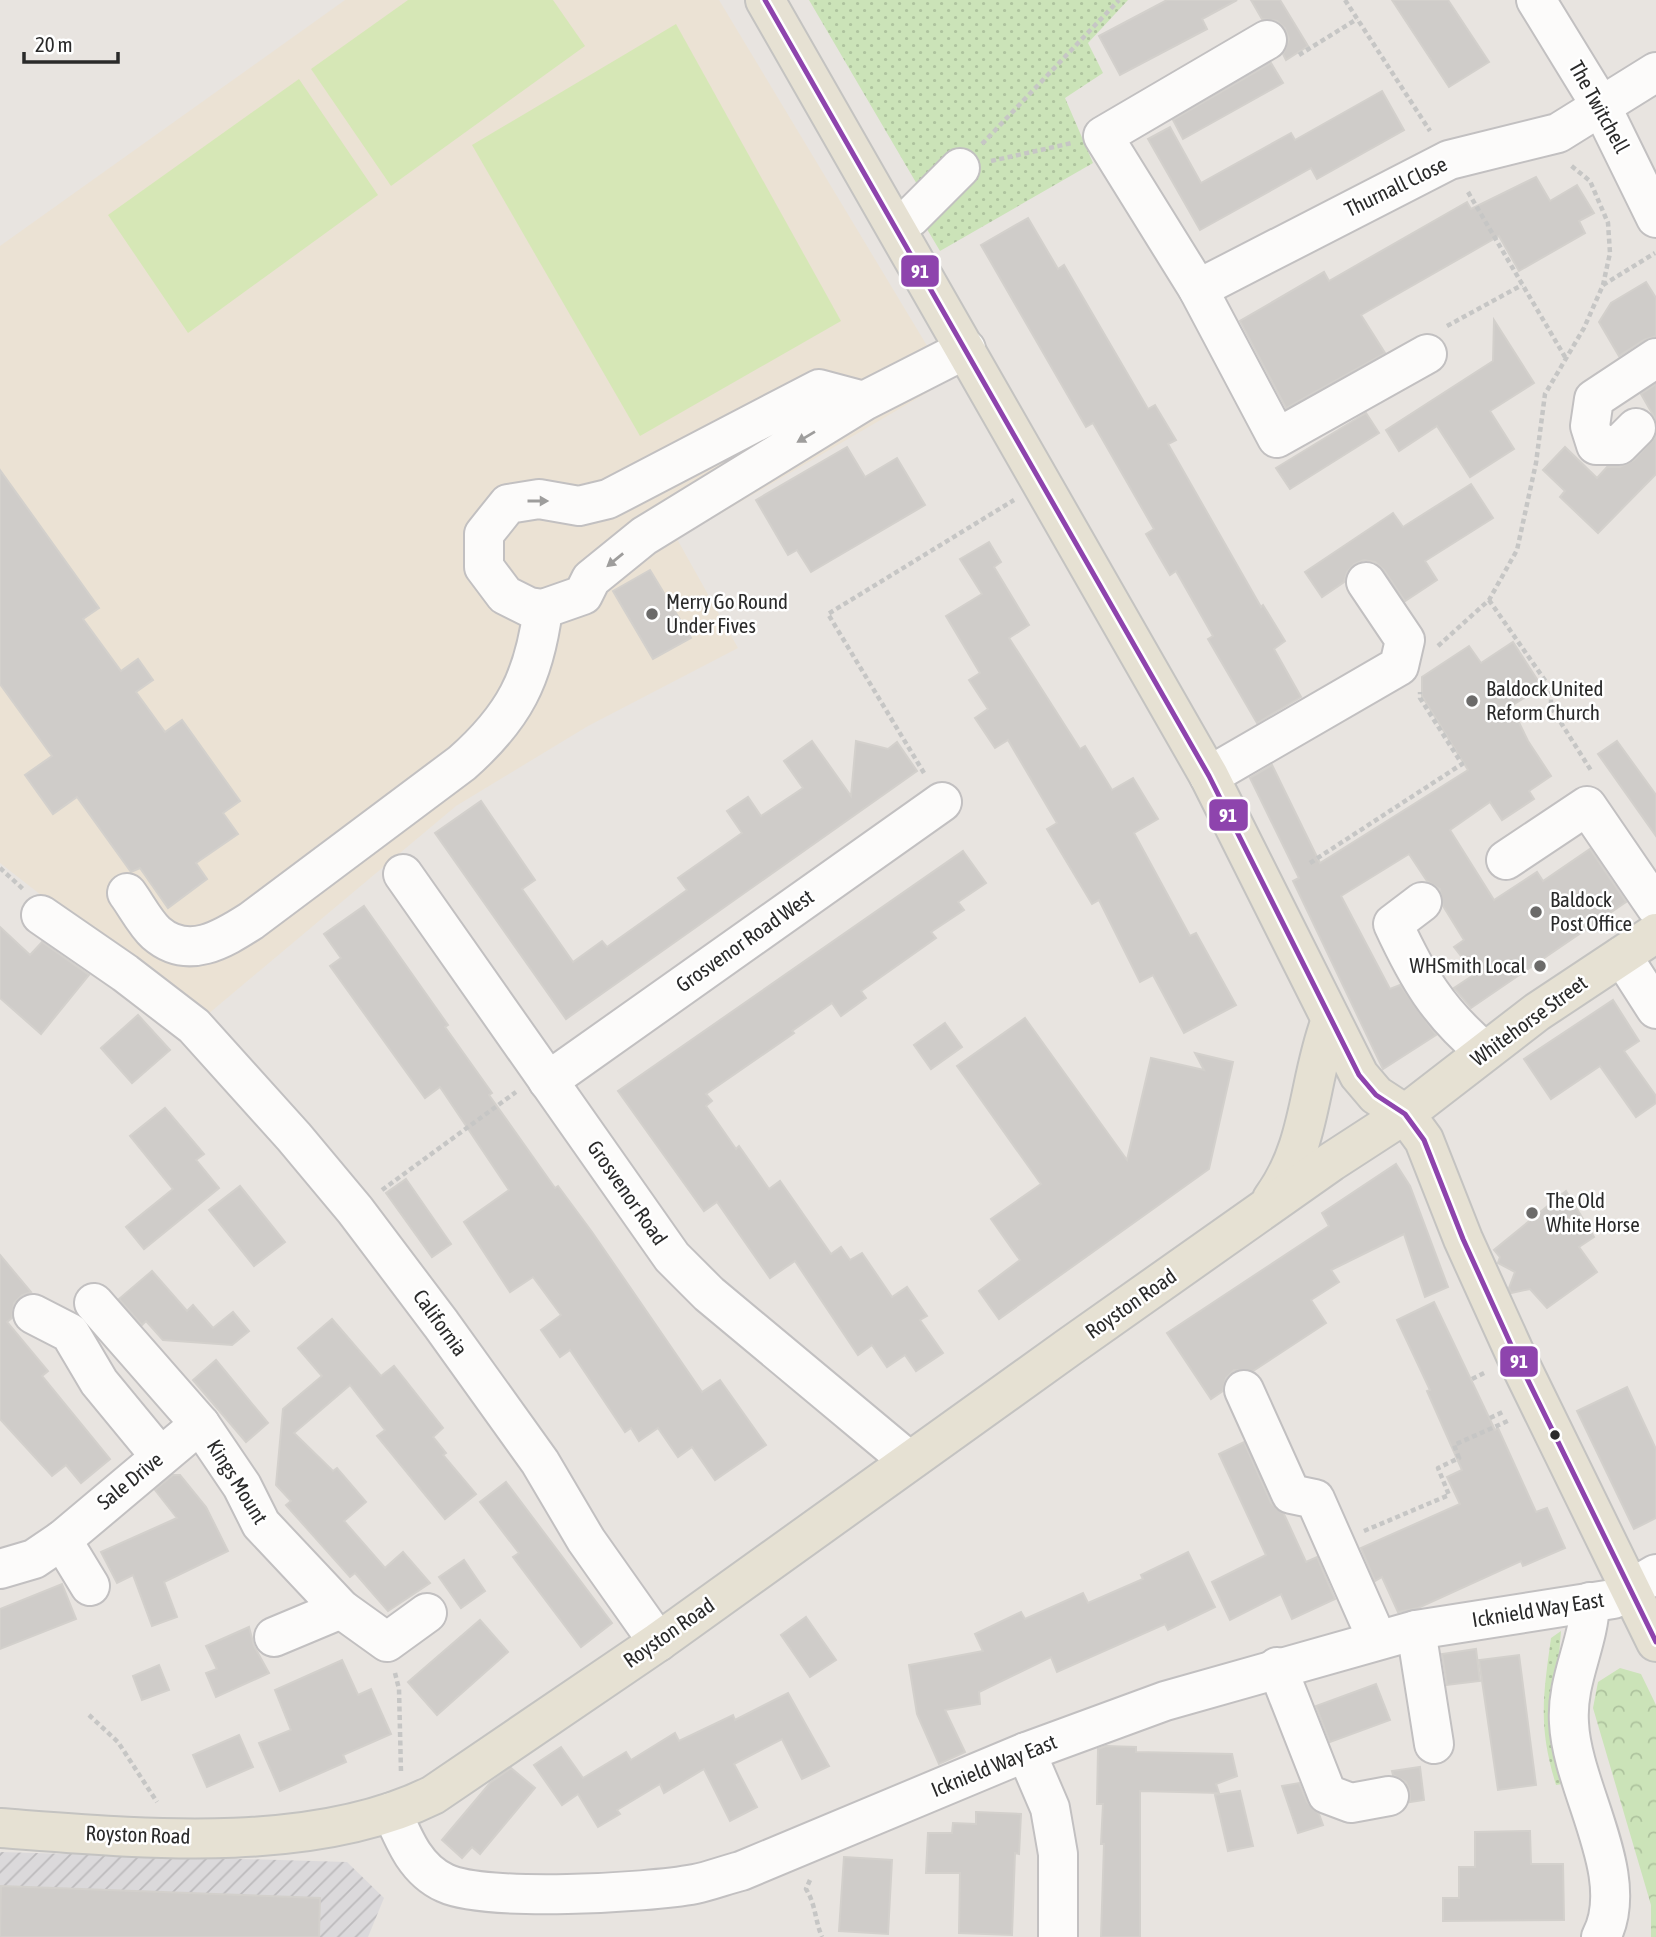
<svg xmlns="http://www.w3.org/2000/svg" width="1656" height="1937" viewBox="0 0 1656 1937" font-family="'Asap Condensed',sans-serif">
<defs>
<pattern id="industrial-furrows" width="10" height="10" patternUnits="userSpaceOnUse" patternTransform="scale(1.75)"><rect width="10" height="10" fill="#dbd9db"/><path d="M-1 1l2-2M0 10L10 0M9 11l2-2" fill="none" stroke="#bcbabc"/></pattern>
<pattern id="grass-dots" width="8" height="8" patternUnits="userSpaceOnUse" patternTransform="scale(1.75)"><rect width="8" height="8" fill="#cbe3b8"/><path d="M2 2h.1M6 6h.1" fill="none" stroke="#aec39e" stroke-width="1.8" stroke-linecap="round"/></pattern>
<pattern id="forest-crowns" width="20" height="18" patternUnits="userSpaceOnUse" patternTransform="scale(1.75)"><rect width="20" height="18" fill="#cbe3b8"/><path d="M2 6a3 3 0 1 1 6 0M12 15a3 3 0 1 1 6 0" fill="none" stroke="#aec39e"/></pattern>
</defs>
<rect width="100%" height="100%" fill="#e8e4e0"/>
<!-- industrial -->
<polygon fill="url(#industrial-furrows)" points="0,1852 347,1862 384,1898 368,1937 0,1937"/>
<!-- education -->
<polygon fill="#ebe2d4" points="345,0 719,0 944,374 935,388 677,539 738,648 588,726 456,806 201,1020 0,863 0,246"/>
<!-- grass -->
<g fill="url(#grass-dots)">
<polygon points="809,0 1128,0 1088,43 1103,73 1065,98 1093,163 940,251 918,214 928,203"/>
<path d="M1561 1631 1557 1679 1568 1783 1556 1785C1538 1726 1543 1697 1551 1638Z"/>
</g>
<!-- forest -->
<polygon fill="url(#forest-crowns)" points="1620,1668 1641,1674 1656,1705 1656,1937 1651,1937 1651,1905 1593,1708 1598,1682"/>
<!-- pitch -->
<g fill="#d6e7b6">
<polygon points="408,0 553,0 585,46 391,186 311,69"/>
<polygon points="676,24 841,321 640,436 472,145"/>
<polygon points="299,79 378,195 188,333 108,215"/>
</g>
<!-- building -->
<g fill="#cfccc9" stroke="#d3d0cc" stroke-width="2">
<polygon points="1167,0 1237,0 1202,19 1207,29 1120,75 1099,36"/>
<polygon points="1251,0 1280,0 1308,46 1286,60 1283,54 1289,39 1285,28 1277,21 1262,19"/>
<polygon points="1392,0 1448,0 1489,62 1449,87"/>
<polygon points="1271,63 1283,83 1183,139 1173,120"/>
<polygon points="1382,91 1404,130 1317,179 1311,168 1200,230 1148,139 1170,127 1201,183 1291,133 1295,140"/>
<polygon points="1536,177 1550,201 1577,185 1594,213 1579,221 1585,233 1519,271 1499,236 1361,315 1385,353 1286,408 1240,321 1324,272 1329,281 1467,202 1471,209"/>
<polygon points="1028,218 1058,269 1064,265 1148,409 1155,405 1176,440 1168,444 1261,607 1263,605 1285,641 1274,649 1301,697 1257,723 1208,639 1213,636 1176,571 1170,575 1146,534 1154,529 1093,423 1086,427 981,245"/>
<polygon points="1646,282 1656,298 1656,336 1644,340 1619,356 1599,322 1611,303"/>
<polygon points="1494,320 1534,383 1490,411 1514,449 1470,477 1437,426 1399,451 1386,430 1493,361"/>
<polygon points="1656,384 1656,420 1641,394"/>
<polygon points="1366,413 1379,433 1290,489 1276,468"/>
<polygon points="1656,436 1656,474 1598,533 1560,497 1565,491 1543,470 1565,447 1597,478 1607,467 1620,467 1634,460"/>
<polygon points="847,447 865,477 897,458 925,505 811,572 797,550 788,555 756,500"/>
<polygon points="0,470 99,608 83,619 121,671 138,659 153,680 136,692 165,732 182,720 240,801 223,813 238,834 196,863 207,879 168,908 140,868 131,872 77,797 53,814 25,775 52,756 0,684"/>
<polygon points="1471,484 1493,518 1425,561 1437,580 1405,601 1384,570 1375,562 1364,560 1354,564 1347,572 1344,582 1322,597 1305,572 1393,513 1403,527"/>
<polygon points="989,542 1001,562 994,567 1029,625 1009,638 1080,749 1085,746 1112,790 1133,778 1158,819 1134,833 1190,936 1196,933 1236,1005 1184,1033 1153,975 1140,982 1099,900 1092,904 1047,829 1057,823 1008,740 995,748 975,718 988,709 969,680 980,673 946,616 982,594 960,559"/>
<polygon points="650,570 691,638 653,659 613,591"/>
<polygon points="1513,642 1542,687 1511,706 1528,741 1551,776 1529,791 1534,799 1502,820 1490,802 1450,830 1494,900 1537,872 1543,881 1590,849 1626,902 1471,1008 1454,988 1475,974 1454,947 1464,940 1443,906 1440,889 1427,881 1409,854 1341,896 1390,989 1400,985 1436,1035 1383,1069 1293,881 1299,878 1250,778 1272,765 1320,863 1468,770 1422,696 1422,677 1469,646 1481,663"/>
<polygon points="812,741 851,796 856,741 888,749 897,742 917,771 566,1019 435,833 481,801 535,880 522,889 573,962 602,941 607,947 687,890 678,878 742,833 727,811 748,797 761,816 803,788 784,761"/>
<polygon points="1617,741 1656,795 1656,836 1598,754"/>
<polygon points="963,851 986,883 958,902 964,910 931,932 936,938 861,991 866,998 841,1016 832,1003 792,1031 794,1033 706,1094 712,1101 706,1106 736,1149 739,1146 769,1189 780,1181 831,1254 841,1247 850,1260 862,1253 892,1297 907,1287 927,1316 920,1320 943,1353 916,1371 905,1355 887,1367 872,1345 858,1355 795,1261 770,1278 717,1202 704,1211 618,1091"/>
<polygon points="364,906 448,1025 445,1027 492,1093 489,1095 555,1188 558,1186 592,1232 702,1392 720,1380 766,1445 715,1480 692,1447 678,1457 658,1428 639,1441 631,1428 625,1432 570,1350 560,1357 541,1330 561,1315 533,1277 510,1292 464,1222 509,1190 440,1087 425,1098 330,966 341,958 324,934"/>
<polygon points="0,927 30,955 42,942 89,975 41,1034 0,998"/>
<polygon points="1613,1000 1639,1041 1624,1051 1656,1096 1656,1103 1636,1117 1600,1066 1551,1099 1524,1059"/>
<polygon points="138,1015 170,1050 132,1083 101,1048"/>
<polygon points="1025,1018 1127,1160 1151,1058 1204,1070 1195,1053 1233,1062 1209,1169 999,1319 979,1291 1020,1260 991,1219 1041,1184 957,1066"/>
<polygon points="945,1023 962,1047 931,1069 914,1045"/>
<polygon points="165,1108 204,1154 196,1160 219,1188 144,1249 126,1227 173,1189 130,1136"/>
<polygon points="1396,1164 1410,1186 1448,1287 1425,1297 1404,1234 1331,1270 1339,1282 1311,1300 1326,1323 1253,1371 1234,1370 1226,1378 1223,1391 1211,1399 1167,1333 1329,1226 1322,1213"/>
<polygon points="406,1179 451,1244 432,1257 386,1193"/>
<polygon points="240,1186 285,1242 254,1266 209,1210"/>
<polygon points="1566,1191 1594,1237 1579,1247 1597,1272 1547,1308 1530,1289 1511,1293 1509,1288 1515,1272 1498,1263 1500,1257 1494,1250"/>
<polygon points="0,1255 31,1292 22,1295 14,1303 12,1318 7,1322 48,1371 42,1376 110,1459 81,1483 66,1465 52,1476 0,1419"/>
<polygon points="152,1271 187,1311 193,1305 213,1328 233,1312 249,1331 232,1345 163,1340 146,1321 142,1325 119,1299"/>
<polygon points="1434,1302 1495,1430 1498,1428 1536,1512 1547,1508 1565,1548 1523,1566 1521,1561 1418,1608 1398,1612 1382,1577 1375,1581 1361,1548 1460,1504 1447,1477 1462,1470 1427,1391 1430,1390 1397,1320"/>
<polygon points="332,1319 381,1376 394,1366 443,1428 433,1437 446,1453 443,1455 476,1494 445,1519 377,1436 385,1430 350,1385 294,1433 333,1471 337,1468 366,1502 344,1521 385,1568 403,1552 430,1583 388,1611 355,1573 350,1577 286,1505 291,1501 276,1485 283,1409 322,1376 298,1348"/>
<polygon points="216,1360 268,1423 246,1442 193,1380"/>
<polygon points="1627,1387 1656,1449 1656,1518 1634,1529 1577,1411"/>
<polygon points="1244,1442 1271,1503 1284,1514 1306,1562 1317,1557 1335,1599 1292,1619 1281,1594 1230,1620 1212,1582 1266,1555 1219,1454"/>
<polygon points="173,1475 180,1475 206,1507 228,1551 164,1582 177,1617 152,1626 133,1575 117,1583 101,1552 177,1518 155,1490"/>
<polygon points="506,1482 612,1623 581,1647 513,1557 519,1553 480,1502"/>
<polygon points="1188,1552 1215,1607 1168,1630 1165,1624 1057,1672 1051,1657 979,1692 980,1704 945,1710 965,1752 939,1764 917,1714 909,1665 983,1651 975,1634 1021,1612 1025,1619 1083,1593 1088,1603 1143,1579 1141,1575"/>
<polygon points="464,1560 485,1591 461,1608 439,1577"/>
<polygon points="62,1584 76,1619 0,1649 0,1609"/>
<polygon points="806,1617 836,1660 810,1677 781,1635"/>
<polygon points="480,1620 508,1652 437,1715 408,1682"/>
<polygon points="249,1627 254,1646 269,1673 216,1697 206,1673 217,1669 206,1646"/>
<polygon points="1476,1649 1480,1681 1447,1685 1442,1654"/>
<polygon points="1519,1655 1536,1785 1498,1790 1479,1660"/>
<polygon points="342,1660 358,1695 371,1689 391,1734 343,1755 346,1762 280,1791 259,1743 291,1730 275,1690"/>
<polygon points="159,1665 169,1690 142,1700 133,1676"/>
<polygon points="1376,1684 1390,1720 1330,1742 1316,1706"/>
<polygon points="788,1693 829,1766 802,1779 782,1739 734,1764 757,1807 730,1821 704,1769 664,1793 660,1784 617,1810 620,1814 598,1827 578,1794 562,1805 534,1765 561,1747 583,1778 626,1752 631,1760 675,1733 679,1741 733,1715 735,1720"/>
<polygon points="239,1735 253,1767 207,1787 193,1755"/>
<polygon points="1106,1746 1136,1747 1136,1752 1232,1754 1237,1776 1216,1784 1219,1793 1140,1791 1140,1937 1101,1937 1104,1844 1101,1844 1103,1804 1097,1804 1098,1749"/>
<polygon points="1420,1767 1424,1800 1410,1802 1410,1791 1406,1782 1393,1775 1392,1771"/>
<polygon points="511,1768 535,1788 480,1854 472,1847 462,1858 442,1840 490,1783"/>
<polygon points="1299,1783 1307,1802 1319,1814 1323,1825 1298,1833 1282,1786"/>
<polygon points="1240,1791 1253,1846 1228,1851 1215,1795"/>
<polygon points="976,1812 1021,1814 1019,1854 1015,1853 1012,1935 959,1933 960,1873 926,1873 928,1833 952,1833 953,1823 976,1824"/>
<polygon points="1530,1831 1531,1864 1563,1864 1564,1920 1443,1921 1443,1898 1459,1898 1459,1867 1475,1867 1475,1832"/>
<polygon points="844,1857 892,1860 888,1934 839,1931"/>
<polygon points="1,1886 320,1898 319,1937 0,1937"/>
</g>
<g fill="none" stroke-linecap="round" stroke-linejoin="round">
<defs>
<g id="minor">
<polyline points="1536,0 1601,106 1656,218"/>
<polyline points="1267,40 1103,136 1198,289 1277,438 1427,354"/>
<polyline points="896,227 911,217 960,168"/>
<polyline points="1198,289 1449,160 1558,133 1656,72"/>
<polyline points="864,401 819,389 608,499 579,506 539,499 508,504 484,534 484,567 505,595 529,607 543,609 583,595 591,579 644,536 864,401 966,349"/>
<polyline points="1636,428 1619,445 1596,445 1590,426 1594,399 1656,358"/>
<polyline points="1209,776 1399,666 1405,640 1366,582"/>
<polyline points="1506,860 1587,806 1656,907"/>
<polyline points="403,874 672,1257 709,1294 908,1460"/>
<path d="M127 893C136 905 145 923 156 933 188 961 223 939 251 921L462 763C514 717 534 678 543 609"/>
<path d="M1422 902 1393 924C1418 978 1438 1012 1484 1051"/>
<polyline points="41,915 125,973 194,1026 294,1137 355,1210 441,1324 540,1462 586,1540 658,1642"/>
<polyline points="1622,956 1656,1009"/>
<polyline points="548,1081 942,802"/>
<polyline points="94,1303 200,1424 242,1486 261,1524 341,1609 387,1642 427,1613"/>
<polyline points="33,1314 70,1333 99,1382 160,1456"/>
<polyline points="1244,1390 1291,1494 1315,1499 1377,1639"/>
<polyline points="62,1540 90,1586"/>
<polyline points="0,1569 34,1559 62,1540 200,1424"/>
<path d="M1590 1602C1589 1644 1566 1680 1569 1723 1572 1789 1633 1876 1601 1937"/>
<polyline points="1416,1630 1434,1744"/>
<polyline points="274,1637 341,1609"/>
<polyline points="1277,1667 1327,1794 1351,1803 1389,1796"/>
<polyline points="1026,1752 1050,1808 1058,1854 1058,1937"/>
<path d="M392 1812C404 1840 416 1870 445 1883 485 1902 648 1893 695 1884 710 1881 725 1875 741 1871L1026 1752 1165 1701 1416 1630 1613 1599 1656 1574"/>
</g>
<g id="major">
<polyline points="765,0 1209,776 1359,1075 1376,1095 1405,1114 1424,1140 1463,1239 1517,1358 1656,1642"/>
<path d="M1272 1199C1312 1145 1308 1080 1331 1020"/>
<path d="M0 1828C134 1838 310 1856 433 1795L658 1642 1069 1347 1331 1162 1405 1114 1537 1012 1656 933"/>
</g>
</defs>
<!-- minor casing -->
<use href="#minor" stroke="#c2c0c1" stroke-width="42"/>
<!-- major casing -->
<use href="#major" stroke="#c4c3c1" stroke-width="42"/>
<!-- path -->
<g stroke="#c6c6c5" stroke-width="4.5" stroke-dasharray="5 3.5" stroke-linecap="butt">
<polyline points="1345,0 1430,131"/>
<polyline points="1299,55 1357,19"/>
<polyline points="982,144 1119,0"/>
<polyline points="991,161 1072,143"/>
<polyline points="1468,192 1565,357"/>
<polyline points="1603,285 1655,253"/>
<polyline points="1447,326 1522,285"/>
<polyline points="1489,600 1551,689 1551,707 1592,772"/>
<polyline points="1438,646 1489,600 1517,550 1536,463 1545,394 1584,328 1603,285 1610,253 1608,223 1590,181 1569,164"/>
<polyline points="924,773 828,614 1014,500"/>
<polyline points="1310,863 1462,764 1420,698 1420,692"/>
<polyline points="0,868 23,889"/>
<polyline points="382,1190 516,1092"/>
<polyline points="1472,1379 1486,1372"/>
<polyline points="1490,1418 1505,1411"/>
<polyline points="1364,1531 1449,1495 1438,1468 1459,1458 1454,1445 1510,1420"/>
<polyline points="395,1673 399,1689 401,1772"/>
<polyline points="89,1715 118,1742 157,1802"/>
<path d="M810 1880 806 1889C816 1905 815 1921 822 1937"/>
</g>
<!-- minor -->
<use href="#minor" stroke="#fcfbfa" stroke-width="38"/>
<!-- major -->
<use href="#major" stroke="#e6e1d3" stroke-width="38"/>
<defs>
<polyline id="bus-1" points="765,0 1209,776 1359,1075 1376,1095 1405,1114 1424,1140 1463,1239 1517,1358 1656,1642"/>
</defs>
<!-- bus-1 casing -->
<use href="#bus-1" stroke="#fff" stroke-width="10"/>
<!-- bus-1 -->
<use href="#bus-1" stroke="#8e44ad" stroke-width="5"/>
</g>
<!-- one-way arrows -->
<defs><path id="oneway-solid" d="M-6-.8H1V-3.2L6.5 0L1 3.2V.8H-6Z" transform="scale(1.75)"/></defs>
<g fill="#9e9d9c">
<use href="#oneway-solid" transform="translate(806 437) rotate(149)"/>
<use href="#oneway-solid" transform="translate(538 501)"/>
<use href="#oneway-solid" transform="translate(615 560) rotate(141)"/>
</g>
<!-- markers -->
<g fill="#6c6b6a" stroke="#fff" stroke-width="2.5">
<circle cx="652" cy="614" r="7"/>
<circle cx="1472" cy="701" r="7"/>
<circle cx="1536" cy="912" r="7"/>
<circle cx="1540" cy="966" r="7"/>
<circle cx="1532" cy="1213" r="7"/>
</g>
<circle fill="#2a2a2a" stroke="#fff" stroke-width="2.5" cx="1555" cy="1435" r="6"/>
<g text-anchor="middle" stroke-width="5" stroke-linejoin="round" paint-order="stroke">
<!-- street labels -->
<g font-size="21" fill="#2a2a2a" stroke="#fff">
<text transform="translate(1599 107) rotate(61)" y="7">The Twitchell</text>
<text transform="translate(1396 187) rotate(-26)" y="7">Thurnall Close</text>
<text transform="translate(745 941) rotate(-35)" y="7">Grosvenor Road West</text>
<text transform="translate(1529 1021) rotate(-36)" y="7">Whitehorse Street</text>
<text transform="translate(627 1193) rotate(55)" y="7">Grosvenor Road</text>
<text transform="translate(1131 1304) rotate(-35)" y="7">Royston Road</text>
<text transform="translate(440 1323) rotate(54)" y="7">California</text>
<text transform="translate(130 1481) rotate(-39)" y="7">Sale Drive</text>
<text transform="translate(237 1482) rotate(58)" y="7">Kings Mount</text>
<text transform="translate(1538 1610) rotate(-9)" y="7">Icknield Way East</text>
<text transform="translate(669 1633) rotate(-35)" y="7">Royston Road</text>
<text transform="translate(994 1766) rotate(-22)" y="7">Icknield Way East</text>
<text transform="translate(138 1835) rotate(2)" y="7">Royston Road</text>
</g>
<!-- poi labels -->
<g font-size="21" fill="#2a2a2a" stroke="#fff" text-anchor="start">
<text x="666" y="609">Merry Go Round<tspan x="666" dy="24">Under Fives</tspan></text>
<text x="1486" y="696">Baldock United<tspan x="1486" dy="24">Reform Church</tspan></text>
<text x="1550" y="907">Baldock<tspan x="1550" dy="24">Post Office</tspan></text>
<text x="1526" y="973" text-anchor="end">WHSmith Local</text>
<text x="1546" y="1208">The Old<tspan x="1546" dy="24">White Horse</tspan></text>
</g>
</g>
<g stroke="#fff" stroke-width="2.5">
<rect x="900" y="254" width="40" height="34" rx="7" fill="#8e44ad"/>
<rect x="1208" y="798" width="41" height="34" rx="7" fill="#8e44ad"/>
<rect x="1499" y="1345" width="40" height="33" rx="7" fill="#8e44ad"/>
</g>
<g font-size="19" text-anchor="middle" font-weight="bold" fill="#fff">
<text x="920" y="278">91</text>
<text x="1228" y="822">91</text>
<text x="1519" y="1368">91</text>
</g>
<!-- scale -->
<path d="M24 52v10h94v-10" fill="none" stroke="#2a2a2a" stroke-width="3.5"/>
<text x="35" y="52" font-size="21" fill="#2a2a2a" stroke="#ffffff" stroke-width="5" paint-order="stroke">20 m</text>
</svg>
